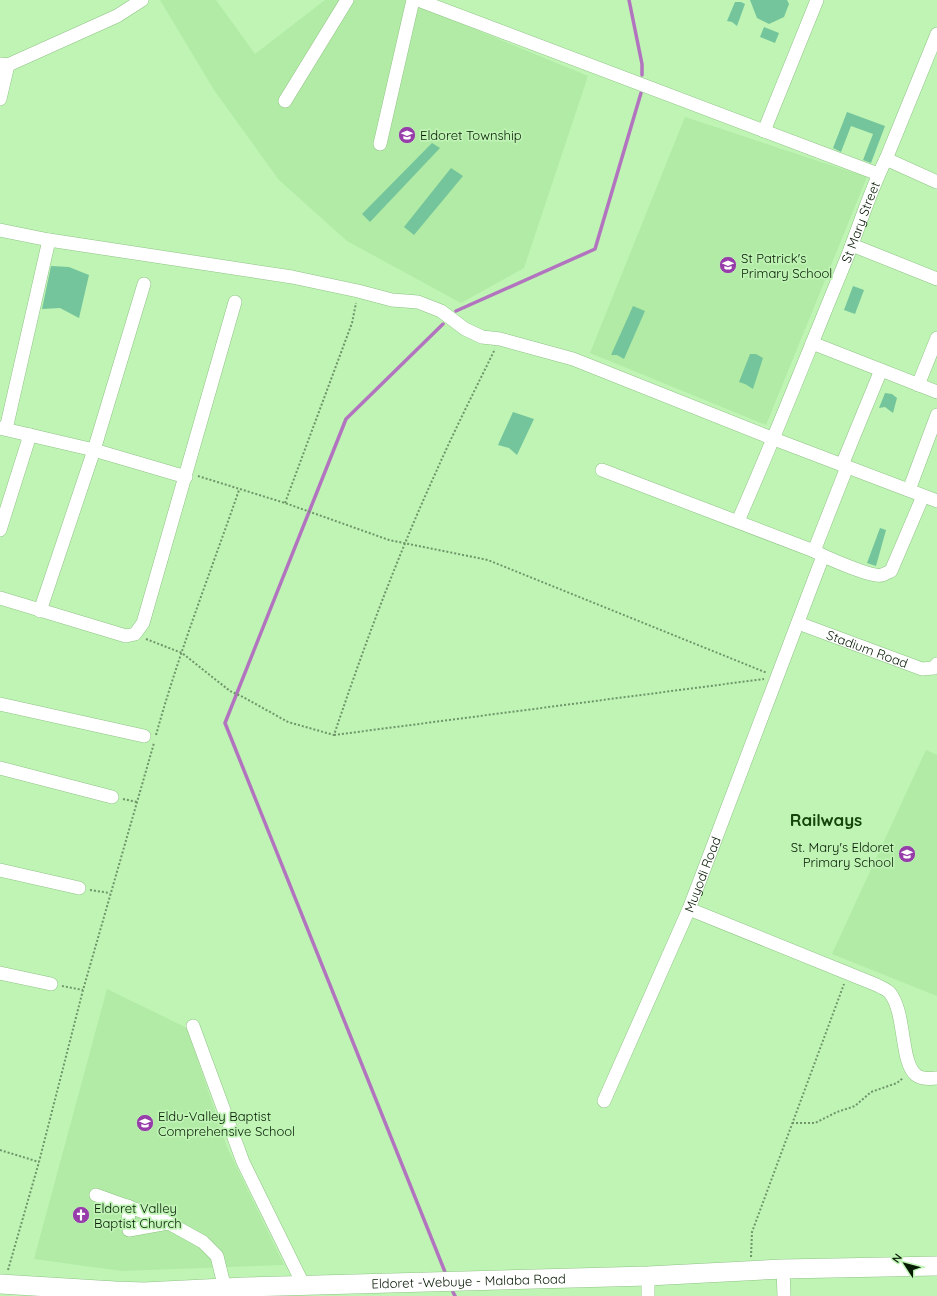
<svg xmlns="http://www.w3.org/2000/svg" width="937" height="1296" viewBox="0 0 937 1296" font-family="Quicksand,sans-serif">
<rect width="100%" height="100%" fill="#bff4b5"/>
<!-- built -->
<g fill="#b1eba5">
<polygon points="160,0 216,0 255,54 325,0 404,0 588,76 524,268 461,303 347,241 279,180 214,90"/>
<polygon points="685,117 867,177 766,425 590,353"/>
<polygon points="926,750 937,755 937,996 832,954"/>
<polygon points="107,989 187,1028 227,1147 284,1265 122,1271 34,1259"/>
</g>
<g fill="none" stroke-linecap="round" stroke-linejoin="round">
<!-- stream -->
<g stroke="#b274bf" stroke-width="3.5">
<polyline points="629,0 642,64 642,75"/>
<polyline points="456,311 595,249 641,93"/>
<polyline points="443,324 346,419 225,723 445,1272"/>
<polyline points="453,1292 455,1296"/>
</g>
</g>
<!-- building -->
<g fill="#74c59b">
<polygon points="750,0 787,0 789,4 784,17 769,24 757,18"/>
<polygon points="735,2 741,2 745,4 737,26 732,22 727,21"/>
<polygon points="764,27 779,33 775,43 760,37"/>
<polygon points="847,112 885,126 871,163 863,160 873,134 851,126 841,152 833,148"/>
<polygon points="432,143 440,148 370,222 362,214"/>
<polygon points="451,168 463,176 414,235 404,227"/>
<polygon points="51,266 69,267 89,275 79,318 60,308 42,309"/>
<polygon points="853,286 864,290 855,314 844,310"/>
<polygon points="633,306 645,311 624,359 617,355 611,355"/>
<polygon points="750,354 756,354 763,358 753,389 745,384 739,382"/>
<polygon points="885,393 892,394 897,398 893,413 885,407 879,408"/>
<polygon points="513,412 534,419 517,455 509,448 498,445"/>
<polygon points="880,528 886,530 876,566 867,563"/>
</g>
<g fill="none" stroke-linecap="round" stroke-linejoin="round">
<defs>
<g id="minor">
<polyline points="418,0 878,174"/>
<polyline points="0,64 8,65 117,16 142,0"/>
<polyline points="0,99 8,65"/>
<polyline points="285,101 347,0"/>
<polyline points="764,131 817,0"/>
<polyline points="380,144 413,0"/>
<polyline points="886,159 937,182"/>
<polyline points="0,230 49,240 292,277 358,291 392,300 418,302 441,311 465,329 482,337 500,339 573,359 774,439 937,501"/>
<polyline points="852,245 937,279"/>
<polyline points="812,343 937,392"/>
<polyline points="918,385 937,338"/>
<polyline points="0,428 94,450 186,477"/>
<polyline points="6,429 49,240"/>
<polyline points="842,465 881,370"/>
<path d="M602 470 814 551C825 557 872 578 882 575 885 574 888 572 891 571L923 496"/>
<polyline points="909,490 937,415"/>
<path id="s1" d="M738 521C776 435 810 347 846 260 859 227 870 191 886 159L937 34"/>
<polyline points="0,530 30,435"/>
<polyline points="814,551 847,467"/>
<polyline points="0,598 126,636 135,634 143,623 235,302"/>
<polyline points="40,611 94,450 144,284"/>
<path id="s2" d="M798 623 922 669 934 668 937 664"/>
<polyline points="0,704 144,736"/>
<polyline points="0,768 112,797"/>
<polyline points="0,870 79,888"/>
<path d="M689 909 862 979C869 982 886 988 890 993 906 1013 900 1062 916 1075 921 1079 931 1079 937 1078"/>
<polyline points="0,973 51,984"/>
<polyline points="193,1026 243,1162 304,1286"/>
<path id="s3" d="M604 1101 689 909 823 556"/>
<polyline points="96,1195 160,1218 203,1242 217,1256 225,1289"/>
<polyline points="128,1206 129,1230 168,1223"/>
<polyline points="783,1269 784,1296"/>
<polyline points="648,1276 648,1296"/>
</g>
<g id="highway">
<path id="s4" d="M0 1284 115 1291 144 1292 245 1287 648 1276 783 1269 937 1266"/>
</g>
</defs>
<!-- minor casing -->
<use href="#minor" stroke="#90c386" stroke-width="14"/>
<!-- highway casing -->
<use href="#highway" stroke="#90c386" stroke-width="20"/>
<!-- path -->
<g stroke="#6f9568" stroke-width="2" stroke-dasharray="2 2" stroke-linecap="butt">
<polyline points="198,476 285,503 389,540 488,560 767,673"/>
<polyline points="285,503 352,323 356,303"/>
<path d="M146 639 182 653 230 691 243 697 288 722 334 735C364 646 397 557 436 472 454 431 475 390 495 349"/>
<path d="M156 735C179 652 211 571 239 490"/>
<polyline points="334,735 764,679"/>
<polyline points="123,799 137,802"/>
<polyline points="90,890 110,893"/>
<polyline points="62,986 83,990"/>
<polyline points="792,1123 815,1123 837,1112 855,1106 871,1092 897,1083 903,1078"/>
<polyline points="0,1150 39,1162"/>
<polyline points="751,1257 752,1232 844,984"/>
<polyline points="8,1270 39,1162 83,990 154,743"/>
</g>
<!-- minor -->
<use href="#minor" stroke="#fff" stroke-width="13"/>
<!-- highway -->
<use href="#highway" stroke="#fff" stroke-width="19"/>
</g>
<!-- icons -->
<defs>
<symbol id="school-disc" viewBox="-11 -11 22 22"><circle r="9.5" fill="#963da9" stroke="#bff4b5"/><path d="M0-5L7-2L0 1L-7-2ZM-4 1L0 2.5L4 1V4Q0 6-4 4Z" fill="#fff"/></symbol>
<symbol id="church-disc" viewBox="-11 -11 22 22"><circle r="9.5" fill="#963da9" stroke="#bff4b5"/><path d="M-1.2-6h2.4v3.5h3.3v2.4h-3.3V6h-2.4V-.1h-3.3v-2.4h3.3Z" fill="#fff"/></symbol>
</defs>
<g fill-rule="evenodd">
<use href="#school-disc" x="397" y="125" width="20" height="20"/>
<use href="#school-disc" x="718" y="255" width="20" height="20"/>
<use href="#school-disc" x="897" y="844" width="20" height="20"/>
<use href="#school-disc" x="135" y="1113" width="20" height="20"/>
<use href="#church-disc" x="71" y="1205" width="20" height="20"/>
</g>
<g text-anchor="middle" stroke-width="3.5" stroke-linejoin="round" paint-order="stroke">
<!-- poi labels -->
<g font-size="13" fill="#071a04" stroke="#bff4b5" text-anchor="start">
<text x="420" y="140">Eldoret Township</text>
<text x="741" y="263">St Patrick's<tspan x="741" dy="15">Primary School</tspan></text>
<text x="894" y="852" text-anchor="end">St. Mary's Eldoret<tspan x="894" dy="15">Primary School</tspan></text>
<text x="158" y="1121">Eldu-Valley Baptist<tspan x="158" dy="15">Comprehensive School</tspan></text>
<text x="94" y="1213">Eldoret Valley<tspan x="94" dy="15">Baptist Church</tspan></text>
</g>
<!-- street labels -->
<g font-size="13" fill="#071a04" stroke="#bff4b5">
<text dy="5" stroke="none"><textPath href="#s1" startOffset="323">St Mary Street</textPath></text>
<text dy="5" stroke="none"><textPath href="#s2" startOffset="74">Stadium Road</textPath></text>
<text dy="5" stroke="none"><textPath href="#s3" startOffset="247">Muyodi Road</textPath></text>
<text dy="5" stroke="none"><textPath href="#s4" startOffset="469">Eldoret -Webuye - Malaba Road</textPath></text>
</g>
<!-- district labels -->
<g font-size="17" font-weight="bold" fill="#16450b" stroke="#bff4b5">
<text x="826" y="826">Railways</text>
</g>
</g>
<!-- north arrow -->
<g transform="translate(905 1264) rotate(306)" stroke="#bff4b5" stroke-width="3" paint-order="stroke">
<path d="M0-3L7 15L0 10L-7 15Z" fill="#071a04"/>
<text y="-6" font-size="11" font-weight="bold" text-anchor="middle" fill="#071a04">N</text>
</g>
</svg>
